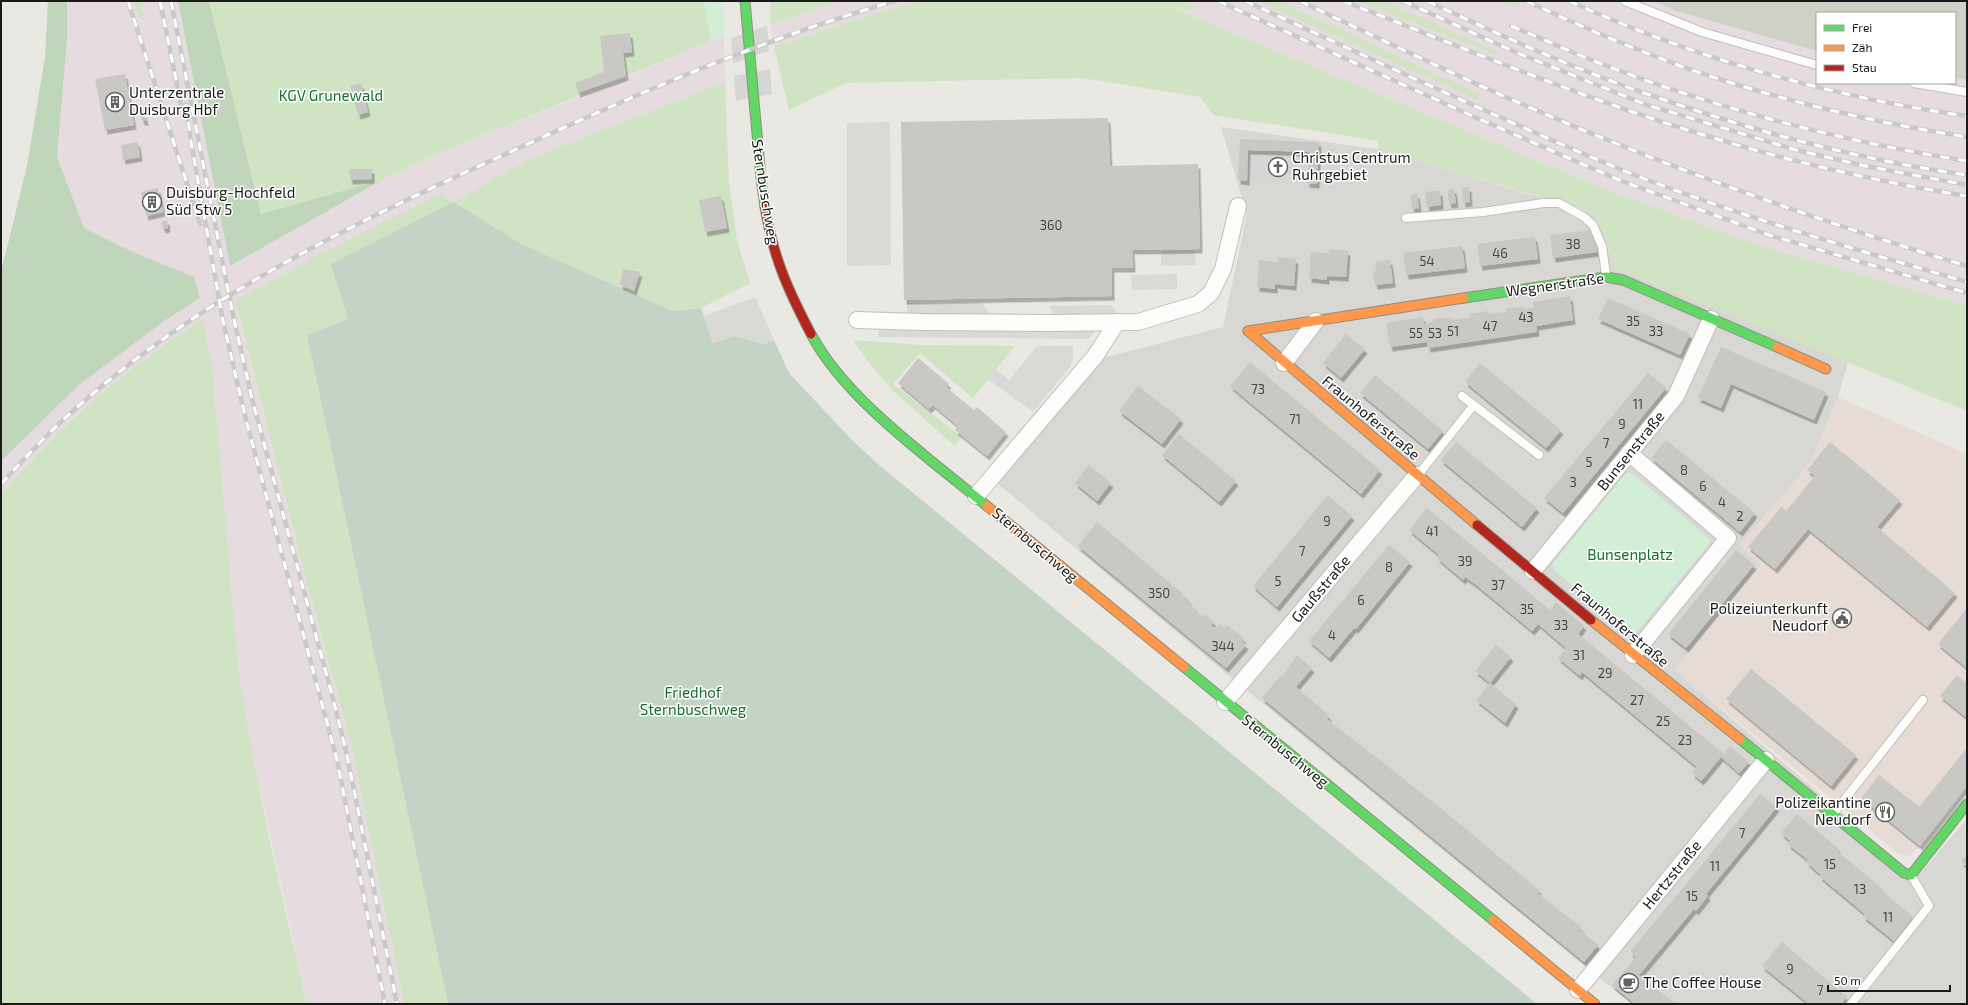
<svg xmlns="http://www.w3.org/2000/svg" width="1968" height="1005" viewBox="0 0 1968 1005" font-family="'Exo 2',sans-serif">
<defs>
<filter id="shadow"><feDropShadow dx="2.5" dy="4.5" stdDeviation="0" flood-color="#0004"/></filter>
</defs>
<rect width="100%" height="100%" fill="#e9e8e3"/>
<!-- residential -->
<polygon fill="#d8d7d4" points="1221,127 1377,149 1595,214 1615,268 1848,362 1838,397 1810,463 1740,545 1761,565 1675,670 1917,877 1967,819 1967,1004 1632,1004 1250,693 997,483 1103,358 1223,327 1247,215"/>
<!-- commercial -->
<polygon fill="#e6dbd5" points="1838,397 1967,454 1967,786 1920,846 1909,856 1900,855 1675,670 1761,565 1740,545 1810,463"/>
<!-- industrial -->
<g fill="#e6dce0">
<polygon points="67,1 178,1 230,266 382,180 440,153 625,78 724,35 726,115 531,158 454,202 237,311 310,594 351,743 404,1004 307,1004 254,762 244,706 238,664 212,364 203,320 122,379 75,416 39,452 1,494 1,461 80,384 164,321 199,298 133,252 84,228 57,157 67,40"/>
<polygon points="841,1 919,1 858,19 774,47 771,24"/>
<polygon points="1061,1 1653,1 1676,11 1817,51 1817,83 1955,83 1955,78 1967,80 1967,305 1765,247 1613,192 1175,9"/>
</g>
<!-- religious -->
<polygon fill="#d7d6d4" points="1248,150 1309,152 1307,183 1247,181"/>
<!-- construction -->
<polygon fill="#d0d1c6" points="1653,1 1967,1 1967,80 1955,78 1955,13 1817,13 1817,51 1676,11"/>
<!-- grass -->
<g fill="#d0e4c4">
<polygon points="134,1 140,1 144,20 140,20"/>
<polygon points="209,1 704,1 711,41 440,153 382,180 261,214"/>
<polygon points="770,1 841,1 771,24"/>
<polygon points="919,1 1181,1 1201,9 1176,9 1613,192 1765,247 1967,305 1967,411 1615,268 1595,213 1377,149 1379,141 1214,115 1200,97 1082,78 846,83 789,110 774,47 858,19"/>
<polygon points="1258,1 1280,1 1480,94 1477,100"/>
<polygon points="1356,1 1384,1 1498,52 1497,55"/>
<polygon points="1502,1 1513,1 1520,4 1518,9"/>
<polygon points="725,82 729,183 737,241 750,283 701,308 674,311 521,244 454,202 348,319 307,335 448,1004 404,1004 351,743 310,594 235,300 322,253 440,194 454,202 531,158"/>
<path d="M203 319 212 364 238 664C254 779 281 892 307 1004H1V494C25 467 49 441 75 417 114 381 159 348 203 319Z"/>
<polygon points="853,340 922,345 1015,346 973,398 920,353 893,384 962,437 955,446 893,391 865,358"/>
</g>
<!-- forest -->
<g fill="#c0d6ba">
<polygon points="48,1 67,1 67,40 57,157 84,228 133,252 194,277 200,298 164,321 80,384 1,461 1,272 27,166 45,57"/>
<polygon points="178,1 209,1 261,214 382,180 230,266"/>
</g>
<!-- cemetery -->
<polygon fill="#c3d3c6" points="454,202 521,244 673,311 701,308 713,343 734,336 764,344 774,340 789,373 852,440 879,465 1537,1004 448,1004 307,335 348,319 331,264"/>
<!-- park -->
<g fill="#d2eed7">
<polygon points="704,1 724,1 724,35 711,41"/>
<polygon points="1631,472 1710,539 1710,543 1635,634 1630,634 1553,569 1553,563 1626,473"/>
</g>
<!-- parking -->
<g fill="#d9d9d6">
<polygon points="890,122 891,265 847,266 847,123"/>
<polygon points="1195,250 1196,265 1161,266 1161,251"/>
<polygon points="1177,274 1177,289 1132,290 1131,275"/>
<polygon points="755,297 774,340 764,344 734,336 713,343 704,316"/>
<polygon points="907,303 982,303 992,318 907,318"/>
<polygon points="1110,305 1121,316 1056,317 1049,306"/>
<polygon points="879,327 1098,328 1088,339 878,337"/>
<polygon points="1037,346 1073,346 1073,358 1070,367 1033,412 988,379 996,369 1009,380"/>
</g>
<!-- pier -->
<g fill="#d6d6d4">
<polygon points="767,26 769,51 733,63 731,38"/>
<polygon points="770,69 772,94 736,101 734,76"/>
</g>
<!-- building -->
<g fill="#cac8c4" filter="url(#shadow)">
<polygon points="630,33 632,52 623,53 626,76 578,93 575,83 604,72 600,36"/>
<polygon points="125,74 134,125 105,130 95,79"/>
<polygon points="361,83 368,112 358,115 350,86"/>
<polygon points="144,113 146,121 142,121 140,114"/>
<polygon points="1108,118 1110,166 1198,164 1200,249 1132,250 1133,268 1112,268 1112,296 904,300 901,122"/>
<polygon points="1240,139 1319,142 1317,184 1307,183 1309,152 1248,150 1247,181 1238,180"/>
<polygon points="138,142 140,157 123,160 121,145"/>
<polygon points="349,169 372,169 372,179 350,180"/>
<polygon points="1469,187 1470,202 1463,203 1462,188"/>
<polygon points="158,188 163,212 146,216 141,192"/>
<polygon points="1454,189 1456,203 1449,204 1447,190"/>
<polygon points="1433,191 1440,191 1441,205 1427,207 1425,192"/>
<polygon points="1417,194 1419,208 1412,209 1410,195"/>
<polygon points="721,196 727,228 705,232 699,200"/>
<polygon points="167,220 168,228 163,229 161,222"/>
<polygon points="1594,230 1597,252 1553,258 1550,235"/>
<polygon points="1535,237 1538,259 1480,266 1477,244"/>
<polygon points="1462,246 1465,268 1406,275 1403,253"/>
<polygon points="1330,249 1348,251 1346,277 1327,276 1327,280 1309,278 1311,252 1329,253"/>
<polygon points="1278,257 1296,259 1294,286 1275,284 1275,289 1257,287 1259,260 1277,262"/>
<polygon points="1390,260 1393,283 1375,285 1373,272 1376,272 1375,262"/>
<polygon points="623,269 640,272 634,291 620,285"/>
<polygon points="1570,296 1573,320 1536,326 1537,332 1428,348 1427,342 1390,347 1386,323 1423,317 1424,324 1433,322 1433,319 1451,317 1452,320 1470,317 1469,314 1488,311 1488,314 1506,312 1506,309 1524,306 1525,309 1533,308 1533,302"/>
<polygon points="1608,298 1690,334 1680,355 1598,319"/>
<polygon points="1346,334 1365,349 1341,378 1323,363"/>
<polygon points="1721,347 1826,392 1814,420 1731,384 1721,408 1698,398"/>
<polygon points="918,358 949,384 946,387 974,410 977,407 1006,432 987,456 955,430 958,426 933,405 929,409 898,383"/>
<polygon points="1250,362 1380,470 1361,494 1230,386"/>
<polygon points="1480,363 1561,430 1546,448 1465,382"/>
<polygon points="1648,373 1666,388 1563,513 1544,498"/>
<polygon points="1375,375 1443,431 1428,449 1360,393"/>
<polygon points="1138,386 1181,419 1162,444 1119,411"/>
<polygon points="1179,434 1236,481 1219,502 1162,455"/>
<polygon points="1666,440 1755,513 1740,532 1651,458"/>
<polygon points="1456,442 1537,508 1522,527 1441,460"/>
<polygon points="1830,442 1900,500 1877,527 1955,593 1927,627 1808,529 1775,569 1748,547 1782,506 1786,511 1815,476 1807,470"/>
<polygon points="1089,465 1111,483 1097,501 1075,483"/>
<polygon points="1328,495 1352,516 1277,607 1253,586"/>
<polygon points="1427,508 1550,610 1556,602 1584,626 1578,634 1724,754 1730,746 1749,762 1739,773 1721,757 1701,781 1692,773 1697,767 1582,672 1580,676 1558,658 1566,648 1538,624 1532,631 1475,584 1465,577 1463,580 1437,558 1439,555 1409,530"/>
<polygon points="1097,522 1182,593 1181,594 1189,600 1188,603 1198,611 1197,613 1202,617 1204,614 1214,622 1211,625 1216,629 1220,624 1225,628 1227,625 1244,639 1241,641 1246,645 1226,668 1078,546"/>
<polygon points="1389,545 1410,562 1356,629 1354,628 1329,658 1309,641"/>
<polygon points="1736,550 1754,565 1686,648 1668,634"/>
<polygon points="1967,608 1967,668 1938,644"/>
<polygon points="1496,645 1511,657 1490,683 1475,671"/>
<polygon points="1297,655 1312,668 1296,687 1324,711 1329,716 1327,719 1437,805 1539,890 1537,893 1581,927 1579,929 1598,945 1584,962 1262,698 1280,676 1282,677"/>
<polygon points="1751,669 1856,755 1831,786 1726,699"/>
<polygon points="1957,675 1967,683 1967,718 1940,696"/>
<polygon points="1490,683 1516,704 1505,723 1476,700"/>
<polygon points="1967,748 1967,786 1920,846 1861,798 1879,775 1919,807"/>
<polygon points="1760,794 1777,807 1706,894 1708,896 1696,911 1694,909 1639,975 1676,1004 1635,1004 1612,985 1636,957 1630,952"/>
<polygon points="1797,814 1838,848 1837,851 1884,890 1883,892 1913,917 1894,941 1863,916 1865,914 1819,876 1821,875 1806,862 1808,860 1788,844 1790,841 1781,833"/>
<polygon points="1967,854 1967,866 1961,862"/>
<polygon points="1782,942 1847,997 1841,1004 1809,1004 1762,966"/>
</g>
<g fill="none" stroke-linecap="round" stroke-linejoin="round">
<defs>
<g id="lane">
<polyline points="1625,1 1702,32 1817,65"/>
<polyline points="1914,83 1967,92"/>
<polyline points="1406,218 1483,212 1543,203 1559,203 1584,217 1593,225 1602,246 1606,275"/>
<polyline points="1462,396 1539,455"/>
<polyline points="1418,475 1474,405"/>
<polyline points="1833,814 1923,700"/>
<polyline points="1851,1004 1929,906 1911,875"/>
</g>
<g id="street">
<polyline points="857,320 922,322 1051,323 1138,322 1198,304 1211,293 1223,269 1238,206"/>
<polyline points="1284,363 1316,321"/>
<polyline points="1629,453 1728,538 1633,655"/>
<polyline points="976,496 1096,355 1117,322"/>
<polyline points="1533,571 1676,396 1711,319"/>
<polyline points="1225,702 1417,475"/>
<polyline points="1578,990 1766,760"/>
</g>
<g id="fast">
<polyline points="745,1 761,178 765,207"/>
<polyline points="1464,298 1606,277 1623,280 1777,347"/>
<path d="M811 334C845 399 930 459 987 506"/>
<polyline points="1184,667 1493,920"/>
<polyline points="1740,739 1904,873 1911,875 1967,804"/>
</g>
<g id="slow">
<polyline points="1248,331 1477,525"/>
<polyline points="1248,331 1464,298"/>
<polyline points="1777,347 1826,369"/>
<polyline points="987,506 1184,667"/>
<polyline points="1591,620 1740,739"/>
<polyline points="1493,920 1595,1004"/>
</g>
<g id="jam">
<path d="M765 207C773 257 788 290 811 334"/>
<polyline points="1477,525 1591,620"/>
</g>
</defs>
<!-- lane casing -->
<use href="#lane" stroke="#c0bfbd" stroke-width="10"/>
<!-- street casing -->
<use href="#street" stroke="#c0bfbd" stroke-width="18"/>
<!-- fast casing -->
<use href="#fast" stroke="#8c907e" stroke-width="11"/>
<!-- slow casing -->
<use href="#slow" stroke="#8c907e" stroke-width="11"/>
<!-- jam casing -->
<use href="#jam" stroke="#8c907e" stroke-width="11"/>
<!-- lane -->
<use href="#lane" stroke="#fcfcfb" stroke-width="8"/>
<!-- street -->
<use href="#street" stroke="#fcfcfb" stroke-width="16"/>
<!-- fast -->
<use href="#fast" stroke="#63d668" stroke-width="9"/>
<!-- slow -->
<use href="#slow" stroke="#ff974d" stroke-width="9"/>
<!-- jam -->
<use href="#jam" stroke="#b3261e" stroke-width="9"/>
<defs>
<g id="rail">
<polyline points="128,1 200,224"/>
<polyline points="160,1 183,114"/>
<polyline points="171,1 233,315 252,399 332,695 347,755 397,1004"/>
<polyline points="1218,1 1479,119 1619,180 1769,235 1967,293"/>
<path d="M1245 1C1370 58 1495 117 1622 170 1735 215 1851 248 1967 282"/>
<path d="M1300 1C1363 31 1426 61 1490 90 1644 159 1805 217 1967 266"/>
<path d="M1343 1C1464 48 1584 99 1707 136 1792 162 1879 182 1967 196"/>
<polyline points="1403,1 1515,52 1647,105 1796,150 1865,166 1967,185"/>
<path d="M1427 1C1500 35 1574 69 1650 95 1753 131 1860 160 1967 175"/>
<path d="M1526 1C1589 30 1653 58 1719 79 1800 105 1883 124 1967 137"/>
<path d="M1569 1C1694 58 1831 97 1967 116"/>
<path d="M1511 26C1539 37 1566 50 1594 61 1714 108 1840 141 1967 161"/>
<polyline points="186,104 191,142 223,321 246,420 337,760 385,1004"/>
<path d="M1 484C24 459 47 434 73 411 205 292 370 215 530 143 648 89 769 37 895 1"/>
</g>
</defs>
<!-- rail casing -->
<use href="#rail" stroke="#c9c9c8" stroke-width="4.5"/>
<!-- rail -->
<use href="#rail" stroke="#fff" stroke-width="3" stroke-dasharray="9" stroke-linecap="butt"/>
</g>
<!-- icons -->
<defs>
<symbol id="building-ring" viewBox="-11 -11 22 22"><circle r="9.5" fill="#fff" stroke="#626260" stroke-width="1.5"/><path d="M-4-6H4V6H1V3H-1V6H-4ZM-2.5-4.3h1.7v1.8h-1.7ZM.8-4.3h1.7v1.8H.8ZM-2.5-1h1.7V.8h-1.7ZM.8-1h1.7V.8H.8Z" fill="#626260"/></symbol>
<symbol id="church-ring" viewBox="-11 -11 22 22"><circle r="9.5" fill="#fff" stroke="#626260" stroke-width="1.5"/><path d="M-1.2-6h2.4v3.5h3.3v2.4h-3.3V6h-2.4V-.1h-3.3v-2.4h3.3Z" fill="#626260"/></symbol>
<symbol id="civic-ring" viewBox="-11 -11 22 22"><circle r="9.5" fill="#fff" stroke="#626260" stroke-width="1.5"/><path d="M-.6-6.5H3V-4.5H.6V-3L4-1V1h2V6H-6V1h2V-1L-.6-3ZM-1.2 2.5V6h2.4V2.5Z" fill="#626260"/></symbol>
<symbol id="restaurant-ring" viewBox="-11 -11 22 22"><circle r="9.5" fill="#fff" stroke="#626260" stroke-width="1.5"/><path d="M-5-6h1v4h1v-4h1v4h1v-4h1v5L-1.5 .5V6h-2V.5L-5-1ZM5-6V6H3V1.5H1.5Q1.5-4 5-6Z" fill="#626260"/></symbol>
<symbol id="cafe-ring" viewBox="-11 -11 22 22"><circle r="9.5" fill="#fff" stroke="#626260" stroke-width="1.5"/><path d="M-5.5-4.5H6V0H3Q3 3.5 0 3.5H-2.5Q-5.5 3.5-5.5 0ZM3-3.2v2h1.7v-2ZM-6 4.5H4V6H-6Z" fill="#626260"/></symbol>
</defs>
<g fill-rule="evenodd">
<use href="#building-ring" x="104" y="91" width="22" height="22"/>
<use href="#church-ring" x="1267" y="156" width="22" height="22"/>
<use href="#building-ring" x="141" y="191" width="22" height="22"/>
<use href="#civic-ring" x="1831" y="607" width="22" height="22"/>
<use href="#restaurant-ring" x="1874" y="801" width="22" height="22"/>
<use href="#cafe-ring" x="1618" y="972" width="22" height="22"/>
</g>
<g text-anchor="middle" stroke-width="3" stroke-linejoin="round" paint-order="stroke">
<!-- number labels -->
<g font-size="13" fill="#464644">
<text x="1051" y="230">360</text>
<text x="1573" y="249">38</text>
<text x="1500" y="258">46</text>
<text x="1427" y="266">54</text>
<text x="1526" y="322">43</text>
<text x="1633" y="326">35</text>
<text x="1490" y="331">47</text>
<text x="1453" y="336">51</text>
<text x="1656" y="336">33</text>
<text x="1416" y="338">55</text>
<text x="1435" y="338">53</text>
<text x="1258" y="394">73</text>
<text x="1638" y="409">11</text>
<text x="1295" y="424">71</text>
<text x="1622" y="429">9</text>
<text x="1606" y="448">7</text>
<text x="1589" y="467">5</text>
<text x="1684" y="475">8</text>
<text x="1573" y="487">3</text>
<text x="1703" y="491">6</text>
<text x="1722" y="507">4</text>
<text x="1740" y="521">2</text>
<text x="1327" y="526">9</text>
<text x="1432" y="536">41</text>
<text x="1302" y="556">7</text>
<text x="1465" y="566">39</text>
<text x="1389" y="572">8</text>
<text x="1278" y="586">5</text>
<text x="1498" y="590">37</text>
<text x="1159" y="598">350</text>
<text x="1361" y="605">6</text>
<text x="1527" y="614">35</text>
<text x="1561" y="630">33</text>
<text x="1332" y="640">4</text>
<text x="1223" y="651">344</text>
<text x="1579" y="660">31</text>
<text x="1605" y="678">29</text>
<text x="1637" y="705">27</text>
<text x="1663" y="726">25</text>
<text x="1685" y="745">23</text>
<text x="1742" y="838">7</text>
<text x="1830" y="869">15</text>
<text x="1715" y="871">11</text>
<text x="1860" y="894">13</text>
<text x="1692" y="901">15</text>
<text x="1888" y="922">11</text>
<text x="1790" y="974">9</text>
<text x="1820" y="995">7</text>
</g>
<!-- poi labels -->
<g font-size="15" fill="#1a1a1a" stroke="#fff" text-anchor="start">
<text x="129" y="98">Unterzentrale<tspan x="129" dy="17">Duisburg Hbf</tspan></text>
<text x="1292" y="163">Christus Centrum<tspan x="1292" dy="17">Ruhrgebiet</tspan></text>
<text x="166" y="198">Duisburg-Hochfeld<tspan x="166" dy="17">Süd Stw 5</tspan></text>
<text x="1828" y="614" text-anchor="end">Polizeiunterkunft<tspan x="1828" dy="17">Neudorf</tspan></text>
<text x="1871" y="808" text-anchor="end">Polizeikantine<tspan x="1871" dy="17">Neudorf</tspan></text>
<text x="1643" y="988">The Coffee House</text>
</g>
<!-- park labels -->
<g font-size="15" fill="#156c2e" stroke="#fff">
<text x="331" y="101">KGV Grunewald</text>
<text x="1630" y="560">Bunsenplatz</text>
<text x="693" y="698">Friedhof<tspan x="693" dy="17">Sternbuschweg</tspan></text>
</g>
<!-- street labels -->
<g font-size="15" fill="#1a1a1a" stroke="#fff">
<text transform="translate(765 192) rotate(81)" y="5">Sternbuschweg</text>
<text transform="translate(1555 285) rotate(-8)" y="5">Wegnerstraße</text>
<text transform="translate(1371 418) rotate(40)" y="5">Fraunhoferstraße</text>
<text transform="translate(1631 451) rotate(-51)" y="5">Bunsenstraße</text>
<text transform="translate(1035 545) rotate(40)" y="5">Sternbuschweg</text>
<text transform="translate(1321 589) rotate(-50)" y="5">Gaußstraße</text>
<text transform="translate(1620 625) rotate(40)" y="5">Fraunhoferstraße</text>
<text transform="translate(1285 751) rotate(39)" y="5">Sternbuschweg</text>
<text transform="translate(1672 875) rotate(-51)" y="5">Hertzstraße</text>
</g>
</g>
<!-- border -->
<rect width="1968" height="1005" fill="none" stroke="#1a1a1a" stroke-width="4"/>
<!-- legend -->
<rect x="1816" y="12" width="140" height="72" fill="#ffffff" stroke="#a3a3a3"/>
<rect x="1824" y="25" width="20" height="6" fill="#63d668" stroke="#a3a3a3"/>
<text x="1852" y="32" font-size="12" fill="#1a1a1a">Frei</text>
<rect x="1824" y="45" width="20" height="6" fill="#ff974d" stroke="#a3a3a3"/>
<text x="1852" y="52" font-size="12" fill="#1a1a1a">Zäh</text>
<rect x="1824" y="65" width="20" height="6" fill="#b3261e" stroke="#a3a3a3"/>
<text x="1852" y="72" font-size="12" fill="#1a1a1a">Stau</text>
<!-- scale -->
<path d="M1828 985v6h122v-6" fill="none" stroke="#1a1a1a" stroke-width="2"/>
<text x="1834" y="985" font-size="12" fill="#1a1a1a" stroke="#ffffff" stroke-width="3" paint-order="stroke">50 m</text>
</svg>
